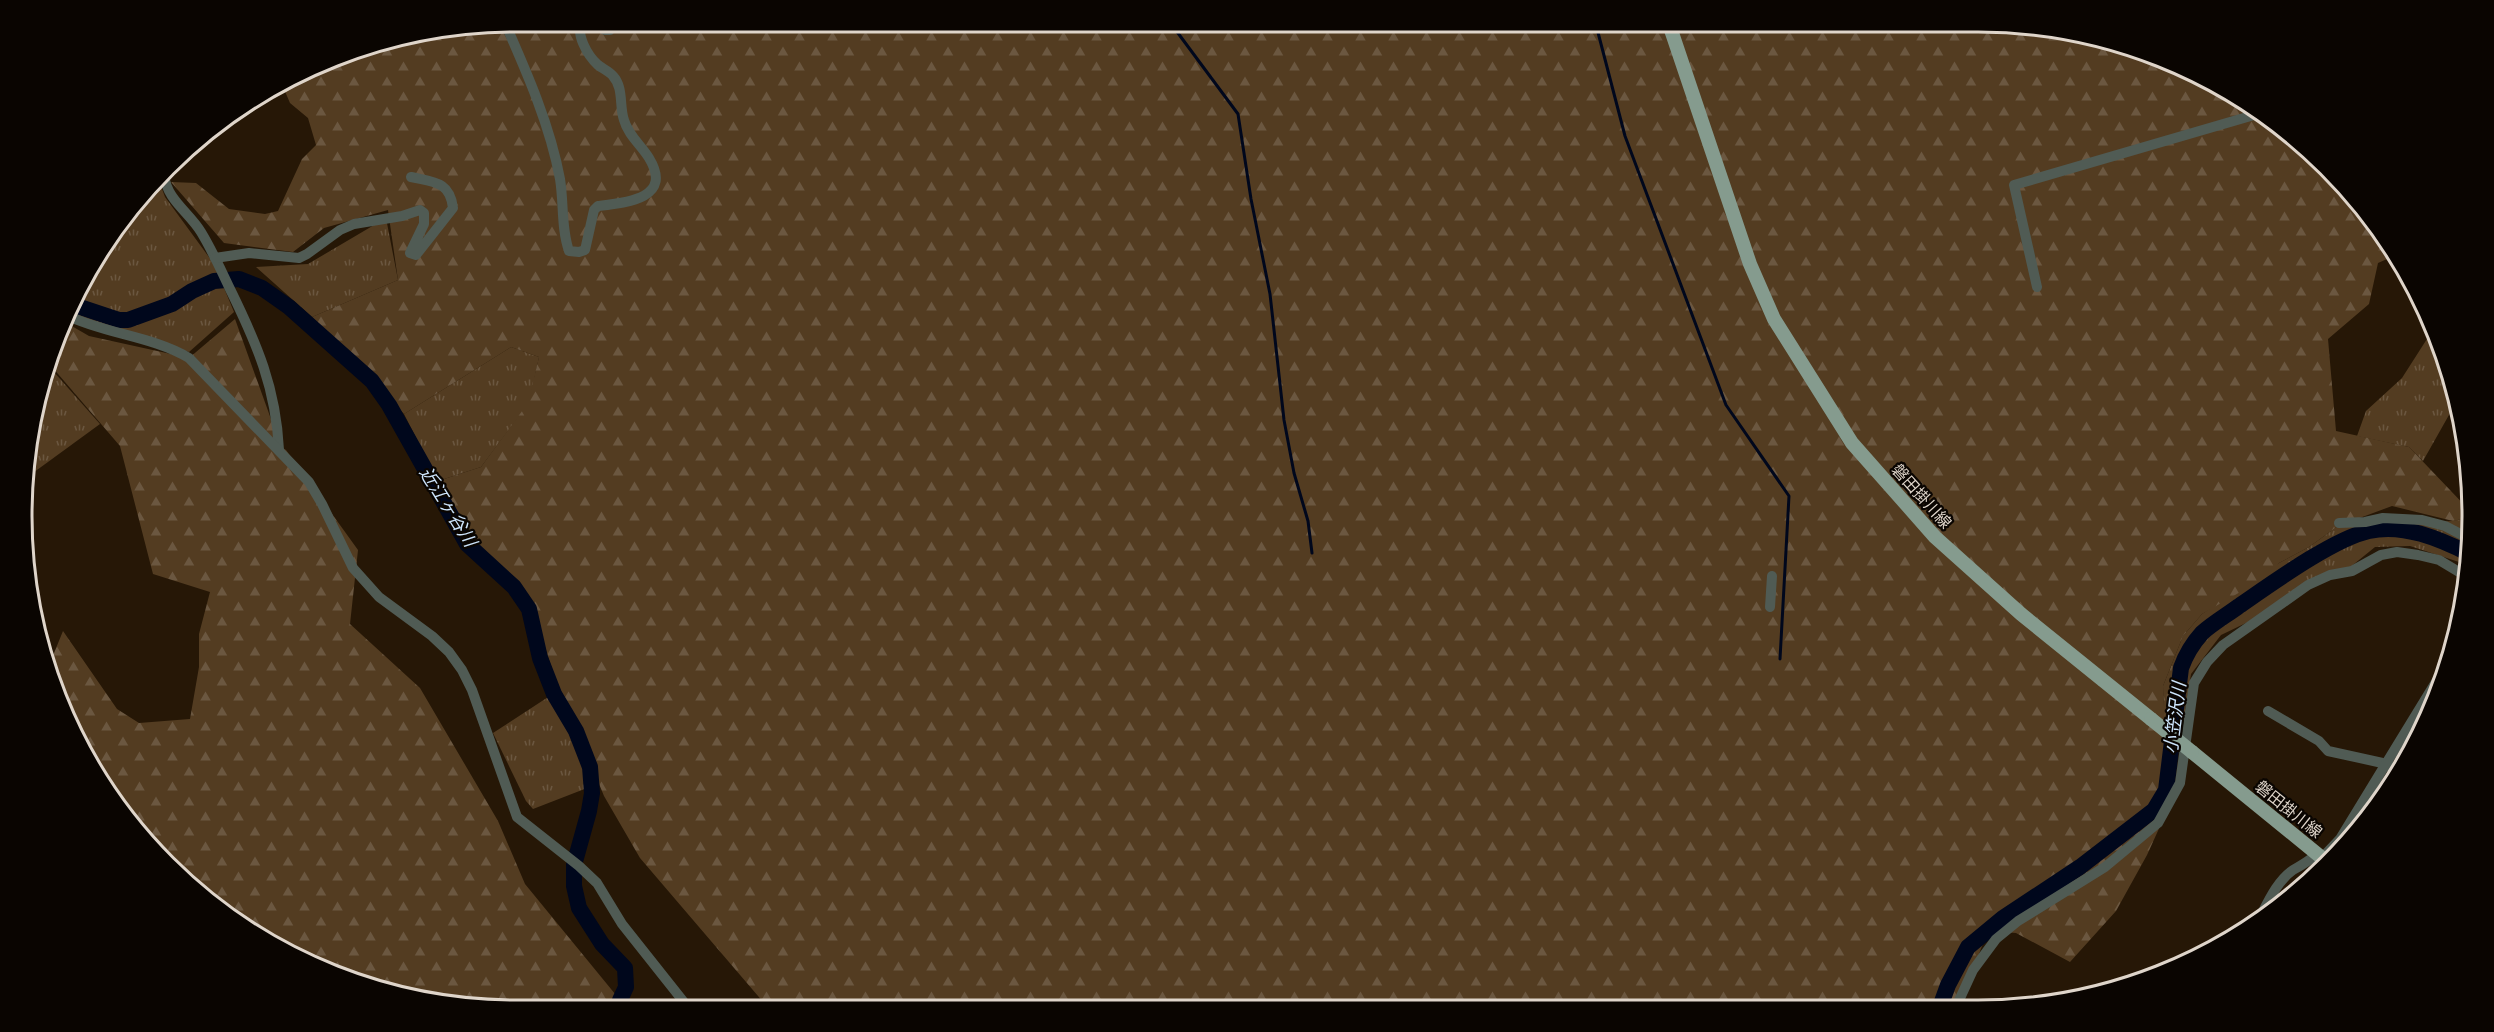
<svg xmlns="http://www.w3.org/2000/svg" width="2494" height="1032" viewBox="0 0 2494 1032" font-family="Lato,'Noto Sans JP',sans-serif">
<defs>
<pattern id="grass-tufts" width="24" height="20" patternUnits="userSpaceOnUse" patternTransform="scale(1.5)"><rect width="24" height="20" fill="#533c21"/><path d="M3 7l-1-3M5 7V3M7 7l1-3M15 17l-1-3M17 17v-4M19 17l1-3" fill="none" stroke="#6b5740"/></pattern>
<pattern id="forest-firs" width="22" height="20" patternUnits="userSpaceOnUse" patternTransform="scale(1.5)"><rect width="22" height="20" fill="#533c21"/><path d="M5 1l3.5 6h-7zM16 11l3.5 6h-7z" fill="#6b5740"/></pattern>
</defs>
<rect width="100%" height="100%" fill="#261706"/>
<!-- grass -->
<g fill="url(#grass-tufts)">
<polygon points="159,181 165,197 214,264 234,312 189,352 67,313 87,269"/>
<polygon points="386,218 398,280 312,317 256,267 308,264"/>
<polygon points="2434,328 2456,388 2458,399 2423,461 2409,447 2357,436 2366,411 2402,378"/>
<polygon points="511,347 539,357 529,403 481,467 438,481 404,414"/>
<polygon points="46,363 100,424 26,478 25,451"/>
<polygon points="2471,517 2469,570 2459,562 2410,546 2375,547 2343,573 2317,581 2273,610 2221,635 2191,674 2175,772 2164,718 2163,686 2183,636 2202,614 2279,563 2309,547 2338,526 2453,521"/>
<polygon points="562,688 600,783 533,809 526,801 493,733"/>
</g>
<!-- forest -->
<g fill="url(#forest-firs)">
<polygon points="516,21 1978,21 2137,47 2225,87 2304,144 2370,214 2396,255 2378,263 2369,304 2328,339 2336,431 2409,447 2471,512 2471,517 2453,521 2392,506 2338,526 2309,547 2279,563 2261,580 2202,614 2183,636 2163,686 2166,747 2176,791 2147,855 2116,911 2070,962 2016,933 1988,931 1958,1007 770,1010 640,858 604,796 553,672 528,595 478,551 460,526 438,481 481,467 528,403 539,357 511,347 404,414 312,317 398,280 388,210 324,228 293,252 224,243 171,182 196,183 229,209 265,214 278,211 302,159 316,145 308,118 290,103 281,82 357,47"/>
<polygon points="235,319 281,447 286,450 358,550 350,624 420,688 498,821 525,884 629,1011 516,1011 357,985 214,909 104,791 59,706 44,659 52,658 63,631 117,709 139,723 190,719 199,667 199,634 210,592 153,574 120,446 46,360 47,357 63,321 89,336 189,358"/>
</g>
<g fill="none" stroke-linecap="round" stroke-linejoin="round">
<!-- stream -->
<g stroke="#00071c" stroke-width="3">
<polyline points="1169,21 1238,114 1251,199 1270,294 1284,420 1294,473 1308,521 1312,553"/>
<polyline points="1595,21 1625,136 1726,405 1789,496 1780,659"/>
</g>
<!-- river -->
<g stroke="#00071c" stroke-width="16">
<polyline points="71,304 119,320 128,320 172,304 192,291 214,281 239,279 262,288 289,307 372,381 389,405 467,544 514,587 529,609 540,658 554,694 576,731 590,767 592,793 589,811 574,865 574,886 579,908 602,944 625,968 626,987 620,1000 621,1008 625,1011"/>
<path d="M1940 1007 1948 985 1968 947 2003 918 2080 867 2154 810 2166 790 2181 668C2186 654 2192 644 2202 633 2213 623 2227 615 2239 606 2271 584 2333 539 2369 531 2403 523 2440 539 2470 554"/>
</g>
<!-- minor -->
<g stroke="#505b54" stroke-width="10">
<polyline points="589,21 605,30 610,30 616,21"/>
<path d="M505 23C527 73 550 125 560 179 564 203 561 228 569 251L579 252 585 250 594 210 598 206C625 203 674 199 649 158 641 145 628 135 624 120 619 106 624 88 613 76 609 71 603 69 598 65 588 56 574 33 583 21"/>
<path d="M164 175C167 200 189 212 201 232 212 250 221 270 230 289 257 344 276 388 279 450"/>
<path d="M215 258 249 253 299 258 307 254 340 230 354 224 402 216 420 210 424 213V224L410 253 416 255 453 208C450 181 433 182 411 177"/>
<polyline points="2037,287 2014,185 2261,113"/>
<path d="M66 315C105 334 152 336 189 358L309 482 322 504 353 568 379 597 432 636 449 652 462 670 472 690 517 817 579 866 597 883 622 924 691 1011"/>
<polyline points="2339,523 2365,522 2383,518 2422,520 2445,526 2470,539"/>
<polyline points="1770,607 1772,576"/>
<polyline points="2268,711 2319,741 2328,751 2387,764 2398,774"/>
<polyline points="2322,858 2340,839 2442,672 2457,630"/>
<path d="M2259 919C2268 902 2277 881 2293 870 2302 865 2309 861 2317 854"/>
<polyline points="1956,1007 1973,970 1996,939 2018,921 2105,867 2158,823 2180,783 2194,683 2207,662 2223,645 2308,585 2330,575 2352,571 2381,555 2397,552 2418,555 2439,560 2469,578"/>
</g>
<!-- major -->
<g stroke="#859b8e" stroke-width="14">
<polyline points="1668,21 1750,264 1774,319 1852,443 1935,537 2021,614 2151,719"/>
<polyline points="2192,752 2327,862"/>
</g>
<!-- major-bridge -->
<polyline stroke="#859b8e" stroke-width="14" points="2151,719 2192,752"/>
</g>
<g text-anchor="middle" stroke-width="4.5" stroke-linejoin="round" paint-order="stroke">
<!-- street labels -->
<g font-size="16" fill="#dfd5ca" stroke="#0a0501">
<text transform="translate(1922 496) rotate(48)" y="6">磐田掛川線</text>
<text transform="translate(2289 809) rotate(39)" y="6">磐田掛川線</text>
</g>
<!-- water labels -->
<g font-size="18" font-style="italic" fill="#cde4fb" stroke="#0a0501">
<text transform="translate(448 507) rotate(58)" y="6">近江ヶ谷川</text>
<text transform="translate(2175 718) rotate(-83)" y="6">小笠沢川</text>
</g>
</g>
<!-- crop -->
<path d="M0 0H2494V1032H0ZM516 32H1978A484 484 0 0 1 2462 516V516A484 484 0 0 1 1978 1000H516A484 484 0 0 1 32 516V516A484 484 0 0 1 516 32Z" fill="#0a0501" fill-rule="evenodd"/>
<path fill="none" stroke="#dfd5ca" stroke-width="3" d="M516 32H1978A484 484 0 0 1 2462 516V516A484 484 0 0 1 1978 1000H516A484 484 0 0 1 32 516V516A484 484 0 0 1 516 32Z"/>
</svg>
